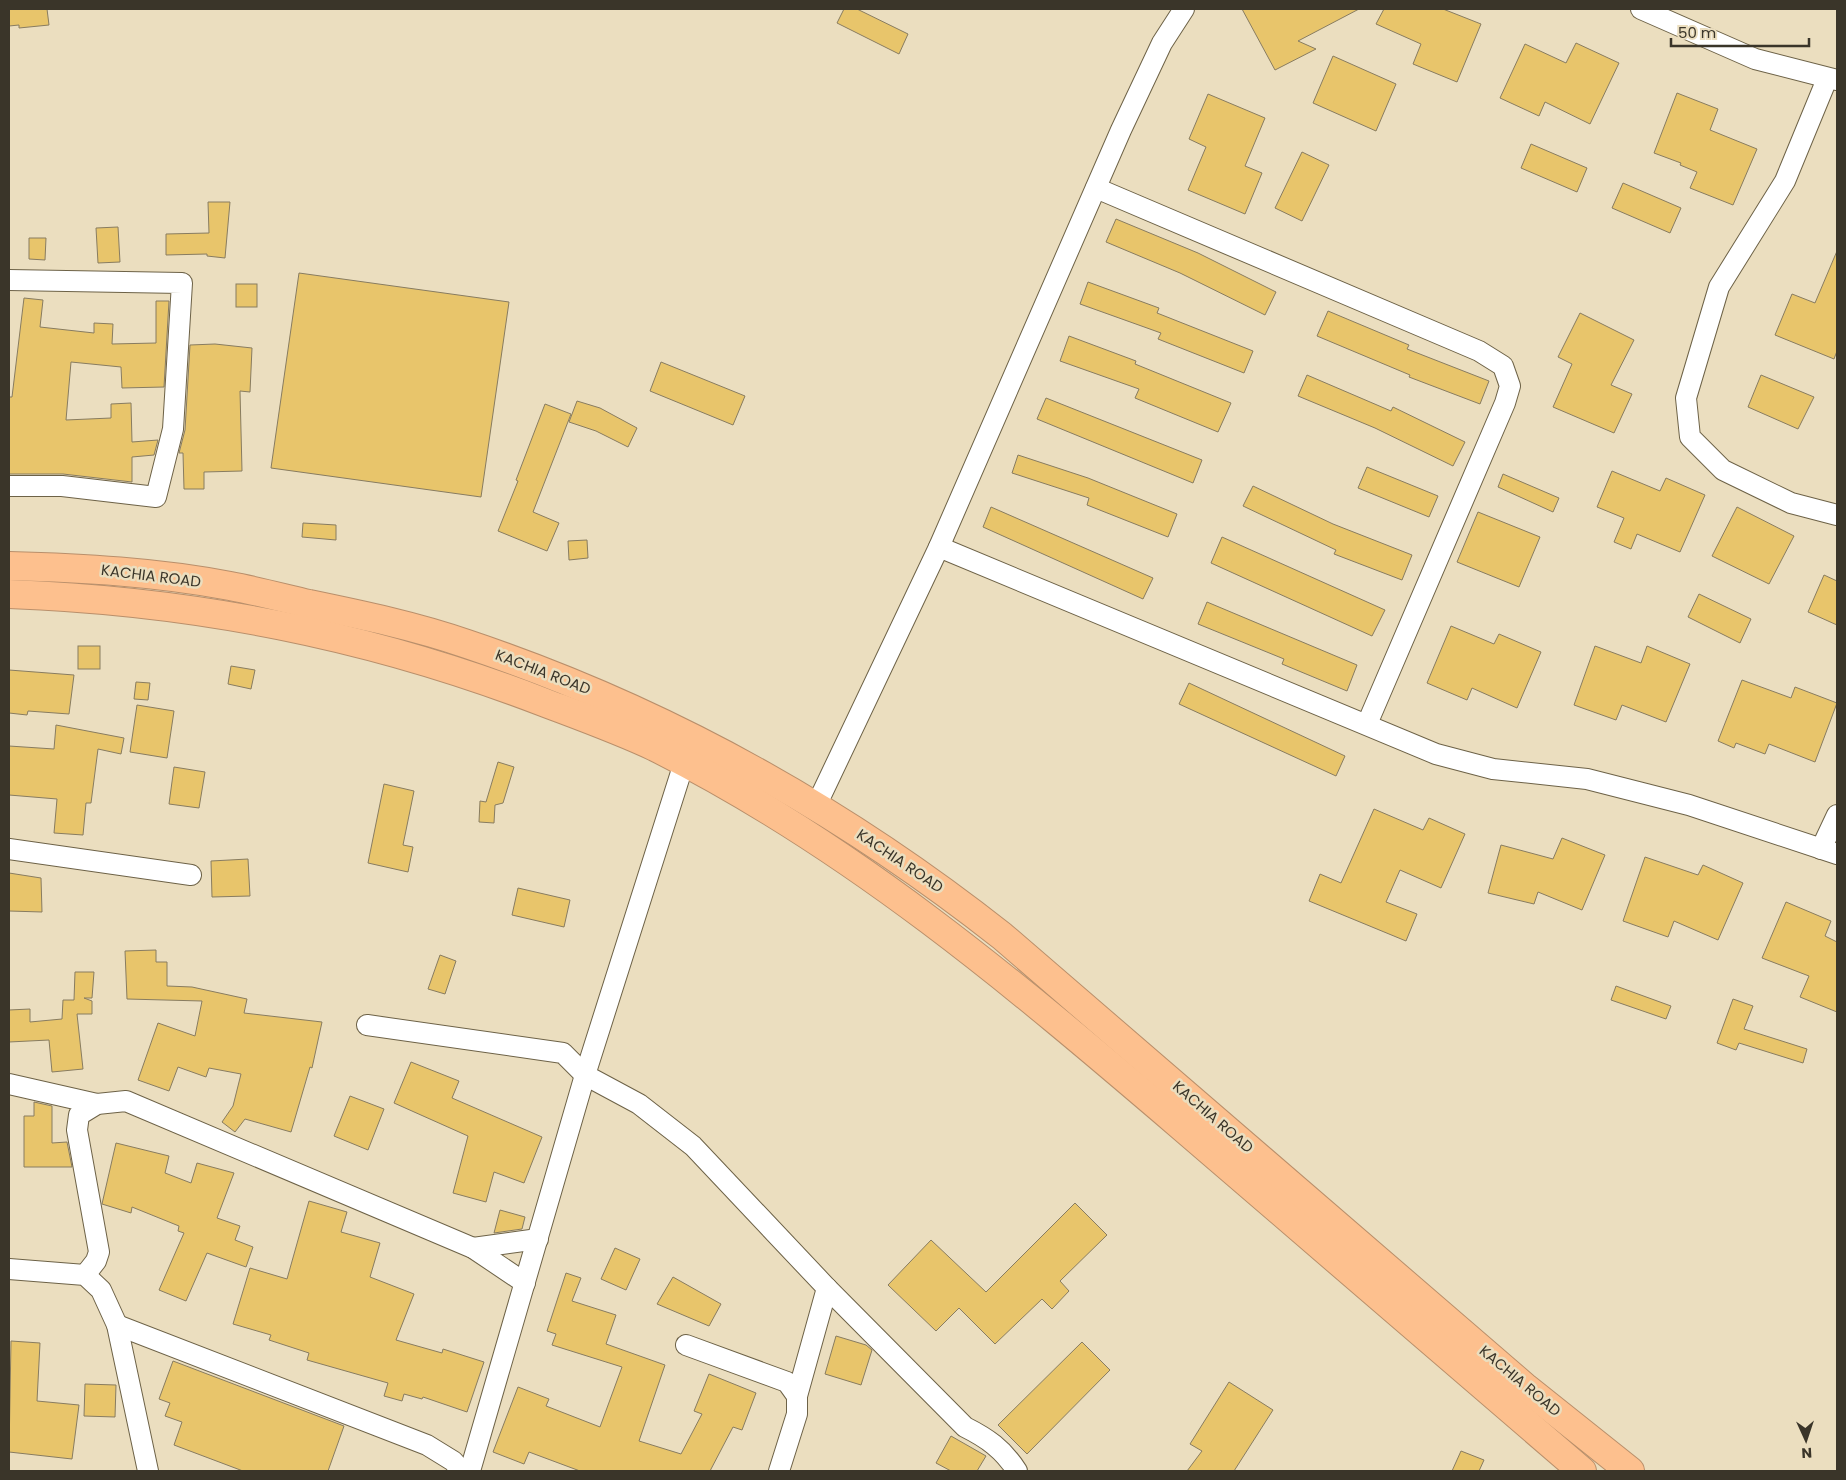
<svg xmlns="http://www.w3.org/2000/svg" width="1846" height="1480" viewBox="0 0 1846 1480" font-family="Poppins,sans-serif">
<rect width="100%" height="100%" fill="#ebdebf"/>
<!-- building -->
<g fill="#e8c56b" stroke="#887c60">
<polygon points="9,9 47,9 49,25 19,28 19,25 9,26"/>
<polygon points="844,9 857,9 908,34 899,54 837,23"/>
<polygon points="1242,9 1359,9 1298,41 1316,49 1275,70"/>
<polygon points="1384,9 1443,9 1481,24 1457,82 1413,64 1421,44 1376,24"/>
<polygon points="1576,43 1619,63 1590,124 1545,102 1539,116 1500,98 1525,44 1566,63"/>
<polygon points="1333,56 1396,84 1376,131 1313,103"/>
<polygon points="1677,93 1718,109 1710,130 1757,149 1733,205 1690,188 1697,172 1680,165 1681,163 1654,153"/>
<polygon points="1208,94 1265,118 1245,166 1262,173 1245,214 1188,190 1206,147 1189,139"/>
<polygon points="1531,144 1587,168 1577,192 1521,168"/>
<polygon points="1302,152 1329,165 1302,221 1275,208"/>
<polygon points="1623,183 1681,208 1670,233 1612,208"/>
<polygon points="208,202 230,202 225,258 207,256 207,254 166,255 166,234 209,233"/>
<polygon points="1116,219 1198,253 1276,292 1265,315 1180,273 1106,242"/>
<polygon points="118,227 120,262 98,263 96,228"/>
<polygon points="29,238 46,238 45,260 29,259"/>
<polygon points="1837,251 1837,351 1834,359 1775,335 1792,294 1815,303"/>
<polygon points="299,273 509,302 481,497 271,468"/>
<polygon points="1088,282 1159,308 1157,313 1253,351 1244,373 1158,339 1161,333 1080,304"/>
<rect x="236" y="284" width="21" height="23"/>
<polygon points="24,298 43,300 40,327 94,333 94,323 113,324 112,344 156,343 156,301 169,301 164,387 122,388 121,367 71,362 66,420 111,418 111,404 131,403 132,442 158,440 154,455 132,457 132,482 63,474 9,474 9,397 12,397"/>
<polygon points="1328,311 1409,345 1407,349 1489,381 1480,404 1409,377 1410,375 1317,336"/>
<polygon points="1580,313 1634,340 1611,385 1632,394 1614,433 1553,407 1572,364 1558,357"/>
<polygon points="1069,336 1136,361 1135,364 1231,403 1218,432 1135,398 1139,389 1060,361"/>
<polygon points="215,344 252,348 250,392 240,391 242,471 204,472 204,489 184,489 183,453 179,453 185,430 190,345"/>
<polygon points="661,362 745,396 733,425 650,391"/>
<polygon points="1307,375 1391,411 1393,407 1465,442 1453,466 1375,428 1298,396"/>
<polygon points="1761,375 1814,397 1798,429 1748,407"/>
<polygon points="1046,398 1202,460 1193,483 1037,419"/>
<polygon points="577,401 600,408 637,428 628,447 596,431 569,422"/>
<polygon points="545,404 571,414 533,512 559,523 547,551 498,531 518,481 516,480"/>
<polygon points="1018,455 1088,478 1177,514 1168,537 1087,505 1089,498 1012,473"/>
<polygon points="1367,467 1438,496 1429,517 1358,488"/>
<polygon points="1612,471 1660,491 1666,478 1705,495 1680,552 1637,534 1631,549 1614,542 1624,518 1597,507"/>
<polygon points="1503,474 1559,498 1553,512 1498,487"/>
<polygon points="1253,486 1333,524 1412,555 1402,580 1334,554 1336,550 1243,506"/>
<polygon points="991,507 1153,578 1143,599 983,527"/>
<polygon points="1737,507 1794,536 1769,584 1712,556"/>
<polygon points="1478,512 1540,537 1519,587 1457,562"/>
<polygon points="303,523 336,525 336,540 302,537"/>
<polygon points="1222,537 1385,610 1372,636 1211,563"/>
<polygon points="587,540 588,558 569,560 568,541"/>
<polygon points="1824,575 1837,581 1837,625 1808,612"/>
<polygon points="1699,594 1751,619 1740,643 1688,617"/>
<polygon points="1207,602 1357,665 1347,691 1282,664 1284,659 1198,624"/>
<polygon points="1451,626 1494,644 1499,634 1541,652 1517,708 1472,688 1467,700 1427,683"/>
<rect x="78" y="646" width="22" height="23"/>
<polygon points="1595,646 1641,663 1647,646 1690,664 1666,722 1622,705 1616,720 1574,705"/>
<polygon points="231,666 255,670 251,689 228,684"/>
<polygon points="9,670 74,675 69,714 28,711 27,715 9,713"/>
<polygon points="1742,680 1791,698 1795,687 1837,703 1815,762 1769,744 1765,754 1736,743 1734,748 1718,741"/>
<polygon points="136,682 150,683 148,700 134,699"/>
<polygon points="1189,683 1345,756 1336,776 1179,704"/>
<polygon points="137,705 174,711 167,758 130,752"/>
<polygon points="56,725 124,738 121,754 98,749 91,803 86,803 83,835 54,833 57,799 9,795 9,746 54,749"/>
<polygon points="498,762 514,767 503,803 495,805 494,823 479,822 480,801 486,802"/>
<polygon points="174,767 205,772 199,808 169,804"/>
<polygon points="384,784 414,791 403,845 413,847 408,872 368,863"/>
<polygon points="1374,809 1423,830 1429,818 1465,834 1441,888 1400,870 1386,902 1417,914 1406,941 1309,901 1320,874 1341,883"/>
<polygon points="1562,838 1605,855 1582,910 1538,892 1534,904 1488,893 1501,845 1553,859"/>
<polygon points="1645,857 1698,875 1703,865 1743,883 1718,940 1674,921 1668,937 1623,921"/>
<polygon points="248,859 250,896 212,897 211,861"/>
<polygon points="9,873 41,878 42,912 9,911"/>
<polygon points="518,888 570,900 564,927 512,915"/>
<polygon points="1786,902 1831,921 1825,936 1837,942 1837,1012 1800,997 1809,976 1762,958"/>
<polygon points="156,950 156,962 167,962 167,986 192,987 247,999 244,1013 322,1022 312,1068 310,1067 291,1132 245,1119 235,1132 222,1122 233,1106 241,1074 209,1068 206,1077 178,1067 169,1091 138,1080 158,1023 195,1036 202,1001 127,999 125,951"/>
<polygon points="440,955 456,961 445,994 428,989"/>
<polygon points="75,972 94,972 92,998 84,998 92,1001 92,1014 77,1014 83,1069 52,1072 49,1040 9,1042 9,1010 30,1009 30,1022 62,1019 63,1000 74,1000"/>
<polygon points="1616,986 1671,1006 1666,1019 1611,1000"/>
<polygon points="1733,999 1753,1006 1744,1029 1807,1049 1803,1063 1739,1043 1736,1050 1717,1043"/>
<polygon points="411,1062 459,1081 452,1098 542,1137 524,1183 494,1172 486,1202 453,1193 468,1136 394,1103"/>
<polygon points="350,1096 384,1109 368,1150 334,1136"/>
<polygon points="34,1102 52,1106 52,1143 67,1142 72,1167 24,1167 24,1116 34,1116"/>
<polygon points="116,1143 169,1156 165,1173 191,1183 197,1163 234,1173 217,1218 240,1226 235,1240 253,1247 246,1267 207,1253 186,1301 159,1290 184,1233 178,1231 179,1226 132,1207 131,1213 102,1204"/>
<polygon points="309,1201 347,1212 341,1232 380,1243 370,1277 414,1294 396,1340 442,1353 443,1349 484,1362 467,1412 423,1397 422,1399 404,1394 402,1401 384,1396 388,1383 307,1360 309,1353 269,1340 271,1335 233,1324 250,1268 287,1279"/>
<polygon points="1075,1203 1107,1235 1060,1281 1069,1291 1052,1309 1042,1299 995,1344 959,1308 936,1331 888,1285 931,1240 986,1292"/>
<polygon points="500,1210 525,1217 522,1229 494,1233"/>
<polygon points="615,1248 640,1259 626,1290 601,1279"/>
<polygon points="566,1273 581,1278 572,1301 616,1315 606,1344 665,1365 639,1441 681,1454 702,1414 694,1411 709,1374 756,1393 742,1430 733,1427 710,1471 580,1471 529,1452 524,1464 493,1452 518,1387 549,1399 546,1406 600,1427 622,1367 552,1345 556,1334 547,1331"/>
<polygon points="673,1277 721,1304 709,1326 657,1304"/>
<polygon points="836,1336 866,1345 872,1350 861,1385 825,1374"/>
<polygon points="11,1341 40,1343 37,1401 79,1405 72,1459 9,1452"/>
<polygon points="1082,1342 1110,1370 1027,1454 998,1425"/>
<polygon points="173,1361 344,1426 328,1471 243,1471 174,1445 182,1422 165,1416 170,1403 159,1399"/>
<polygon points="1229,1382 1273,1410 1234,1471 1187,1471 1202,1451 1190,1444"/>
<polygon points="85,1384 116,1385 115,1417 84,1416"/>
<polygon points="951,1436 986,1456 977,1471 951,1471 936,1463"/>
<polygon points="1461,1451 1484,1460 1479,1471 1452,1471"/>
</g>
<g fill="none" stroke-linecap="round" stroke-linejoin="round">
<defs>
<g id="street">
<polyline points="1641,9 1755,59 1837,80"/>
<polyline points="1827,79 1785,181 1719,287 1686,398 1690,437 1723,470 1791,503 1837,515"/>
<polyline points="1096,188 1479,351 1503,366 1510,386 1505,403 1367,724"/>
<polyline points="9,280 182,283 173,429 156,497 62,486 9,486"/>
<polyline points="939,547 1436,754 1493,769 1587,779 1689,805 1837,854"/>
<polyline points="816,806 939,547 1121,130 1162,43 1184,9"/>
<polyline points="9,849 191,875"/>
<polyline points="1821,849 1837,815"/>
<path d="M367 1025 563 1053 585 1075 639 1104 693 1146 827 1288 965 1427C987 1438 1003 1449 1017 1471"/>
<polyline points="9,1084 97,1104"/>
<polyline points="473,1248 538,1239"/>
<polyline points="9,1269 85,1275 101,1290 117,1325 148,1471"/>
<polyline points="85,1275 96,1261 99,1252 77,1130 79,1115 97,1104 126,1101 473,1248 525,1283"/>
<polyline points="117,1325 427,1445 453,1461 462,1471"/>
<polyline points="686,1345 787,1382 797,1396"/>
<polyline points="470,1471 585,1075 684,763"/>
<polyline points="779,1471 797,1414 797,1396 827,1288"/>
</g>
<g id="highway">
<path d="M9 566C83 568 157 572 230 586 257 591 283 598 309 604 362 615 415 626 467 644 661 709 841 809 1002 936L1526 1388 1630 1471"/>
<path d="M9 594C195 601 369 635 543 702 580 716 619 730 655 747 851 845 1016 985 1181 1126 1314 1241 1448 1356 1582 1471"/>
</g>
</defs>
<!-- street casing -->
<use href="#street" stroke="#6d6247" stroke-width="22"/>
<!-- highway casing -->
<use href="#highway" stroke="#b98f6b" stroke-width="30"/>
<!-- street -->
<use href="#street" stroke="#fff" stroke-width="20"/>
<!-- highway -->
<use href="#highway" stroke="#fdc08e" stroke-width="28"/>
</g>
<g text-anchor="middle" stroke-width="5" stroke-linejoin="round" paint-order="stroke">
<!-- street labels -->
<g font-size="15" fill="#3a3529" stroke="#ebdebf">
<text transform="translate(151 576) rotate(7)" y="5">KACHIA ROAD</text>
<text transform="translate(543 672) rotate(21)" y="5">KACHIA ROAD</text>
<text transform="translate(900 861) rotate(34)" y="5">KACHIA ROAD</text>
<text transform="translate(1213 1117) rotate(41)" y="5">KACHIA ROAD</text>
<text transform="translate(1520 1381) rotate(40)" y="5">KACHIA ROAD</text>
</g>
</g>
<!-- border -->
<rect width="1846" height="1480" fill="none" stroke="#3a3529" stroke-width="20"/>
<!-- north arrow -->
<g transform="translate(1806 1440) rotate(177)" stroke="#ebdebf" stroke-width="4" paint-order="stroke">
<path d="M0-4L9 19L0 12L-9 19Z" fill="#3a3529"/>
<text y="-8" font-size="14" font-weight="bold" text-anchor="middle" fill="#3a3529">N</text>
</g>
<!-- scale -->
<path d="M1671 38v8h138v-8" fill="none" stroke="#3a3529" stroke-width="2.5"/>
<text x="1678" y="38" font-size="15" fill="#3a3529" stroke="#ebdebf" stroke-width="4" paint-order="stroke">50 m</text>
</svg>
